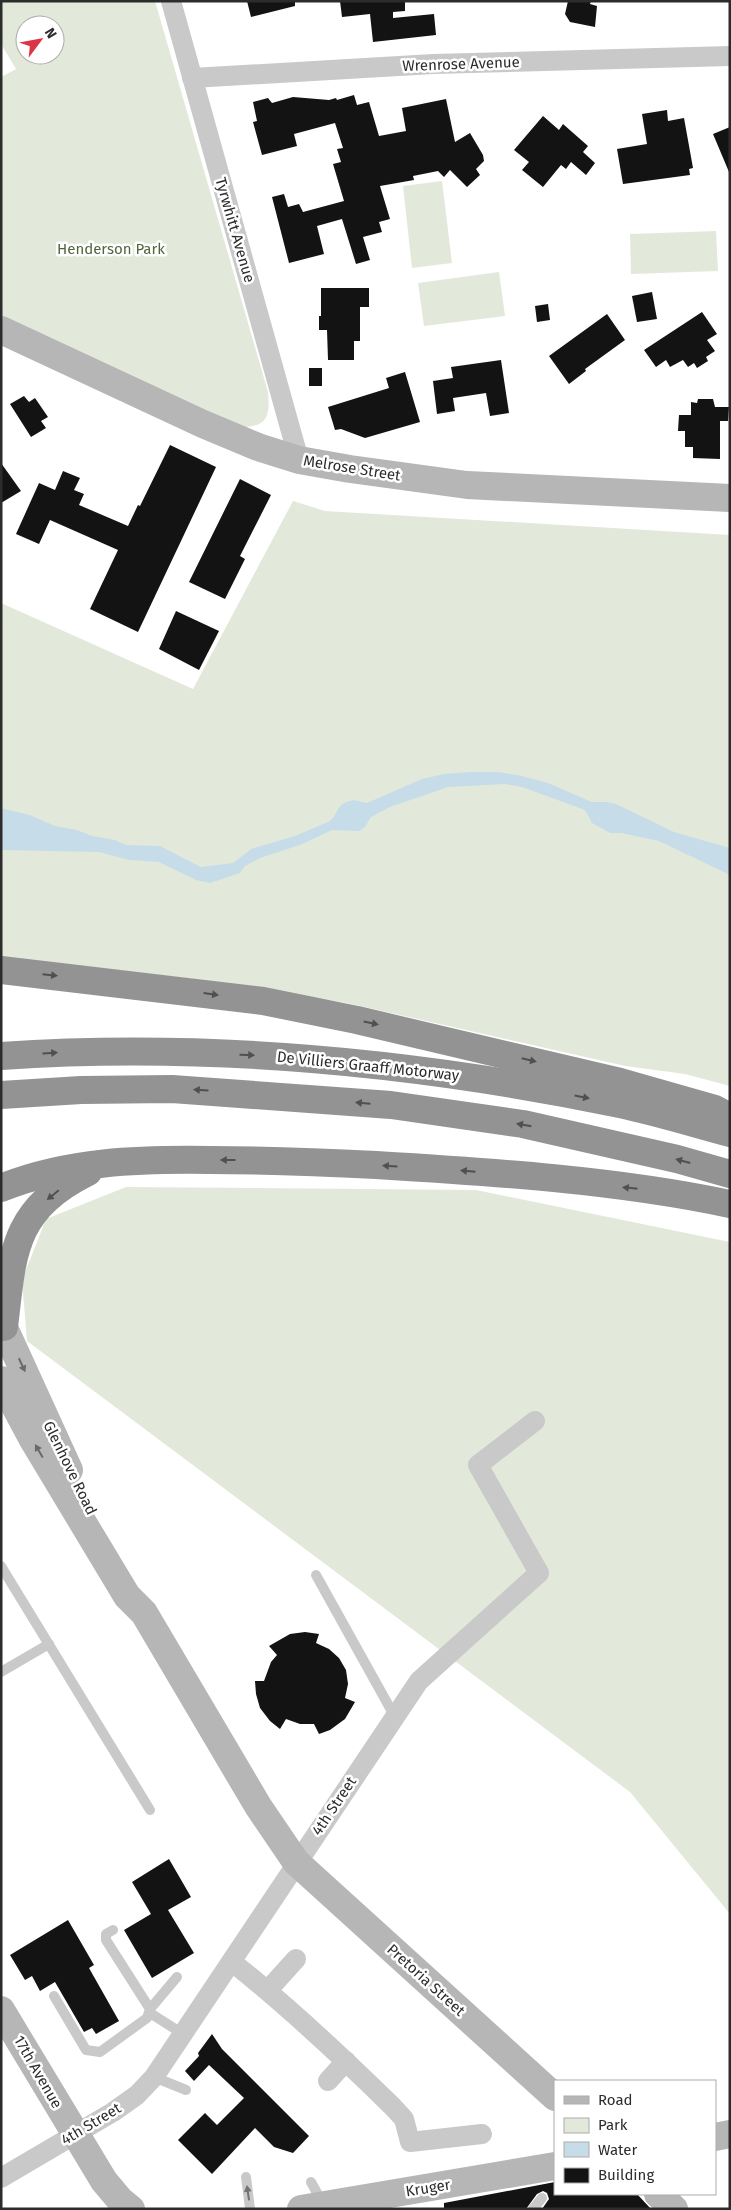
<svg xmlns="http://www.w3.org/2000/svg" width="731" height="2210" viewBox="0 0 731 2210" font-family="'Fira Sans',sans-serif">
<rect width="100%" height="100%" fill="#fff"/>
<!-- green -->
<g fill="#e3e9da" fill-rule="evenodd">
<path d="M1 1H155L268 392C271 422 264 428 234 427L1 319V77L16 69 1 44ZM25 25H55V55H25Z"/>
<polygon points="442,181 452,263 412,268 403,186"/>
<polygon points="716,231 718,271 631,274 630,234"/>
<polygon points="499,272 505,316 424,326 418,283"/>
<polygon points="293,501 325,511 730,535 730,1086 685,1074 625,1066 347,1003 195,979 1,957 1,603 193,689"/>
<polygon points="126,1187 476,1190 730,1242 730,1914 630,1792 27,1341 22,1280 46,1219"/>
</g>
<!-- water -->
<polygon fill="#c6dce9" points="471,772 499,772 522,776 548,783 592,802 607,802 616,804 674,832 730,848 730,875 659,841 621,833 610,833 592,823 585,810 522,787 505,784 448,787 390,807 371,817 365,827 359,831 332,830 300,845 260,858 245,866 240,873 210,883 196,880 159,862 129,860 99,852 1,850 1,808 30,815 55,826 77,830 92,836 115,840 126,845 160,846 201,867 233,863 251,849 295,836 328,822 333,818 340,806 346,802 354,800 367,803 422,779 444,774"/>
<!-- building -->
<g fill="#131313">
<polygon points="247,1 295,1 295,6 251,17"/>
<polygon points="340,1 405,1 405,11 393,12 393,18 434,14 436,35 373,42 370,14 342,17"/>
<polygon points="568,1 591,1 590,4 597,6 595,27 570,22 565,14"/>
<polygon points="354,95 357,105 369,102 379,136 406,131 402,108 446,99 455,142 470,133 483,155 484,161 476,169 480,175 467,187 450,170 444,177 438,171 413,176 414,180 380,186 390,219 379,222 382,232 363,237 370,260 356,264 342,219 317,226 324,254 289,263 272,197 284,194 288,207 299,204 303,212 344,201 333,164 341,162 337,149 343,148 335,123 294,134 297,146 262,155 253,122 257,121 253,102 268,98 272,103 293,97 329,100 336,98 337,100"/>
<polygon points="667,110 668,121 684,118 693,168 689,169 690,175 623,184 617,149 647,144 642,114"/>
<polygon points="543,116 559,130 563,124 588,146 583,152 595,163 586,175 571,162 566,169 561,165 543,187 522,170 529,162 514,150"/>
<polygon points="730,127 730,172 729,172 713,134"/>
<polygon points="321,288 369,288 369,307 360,307 360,341 354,341 354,360 328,360 327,330 319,330 319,316 321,316"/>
<polygon points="652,292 657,319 637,322 632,296"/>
<polygon points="548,304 550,320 537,322 535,306"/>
<polygon points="702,312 717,334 707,340 715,351 706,357 708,361 697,368 694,363 688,367 683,360 670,367 666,360 656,367 644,350"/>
<polygon points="607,314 625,340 585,369 586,371 569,384 549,356"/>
<polygon points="501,360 509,413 490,416 486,393 453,398 455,411 437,414 433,381 453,378 451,367"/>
<rect x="309" y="368" width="13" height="18"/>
<polygon points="405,372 420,422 365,438 341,429 335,430 328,407 389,388 386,378"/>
<polygon points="24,396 29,402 35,398 48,417 41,421 46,428 31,437 10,404"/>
<polygon points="698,399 713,399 715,407 729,407 728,421 720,421 720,459 693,458 693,447 685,447 685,431 678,431 679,415 691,415 691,402 697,403"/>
<polygon points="170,445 216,467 138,632 90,609 118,550 50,520 39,544 16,534 39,483 55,490 63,471 80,478 74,490 84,494 79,505 128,526 138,505 140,506"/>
<polygon points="1,463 21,491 1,503"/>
<polygon points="240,479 271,495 240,556 245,559 225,599 189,582"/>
<polygon points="176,611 219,631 199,670 159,649"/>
<polygon points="305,1632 319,1634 316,1643 329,1649 339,1658 346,1670 348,1684 345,1698 355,1702 345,1719 330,1730 319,1734 314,1724 300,1724 286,1719 280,1729 270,1721 260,1708 256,1694 255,1681 264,1681 271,1662 277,1655 269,1646 290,1634"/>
<polygon points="169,1859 191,1897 168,1910 194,1953 152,1978 124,1930 151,1914 132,1882"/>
<polygon points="68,1920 94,1965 89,1968 119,2021 96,2034 92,2028 84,2032 55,1982 40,1991 32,1976 25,1980 10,1955"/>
<polygon points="212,2034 222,2049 309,2136 293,2153 274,2147 255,2128 212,2174 178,2140 205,2113 217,2125 244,2098 209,2065 194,2081 185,2071 199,2056 198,2053"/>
<polygon points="555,2182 555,2194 637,2194 651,2209 542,2209 549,2199 547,2193 543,2191 537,2194 526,2209 444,2209 444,2203"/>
</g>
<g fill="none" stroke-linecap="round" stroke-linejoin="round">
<!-- lane -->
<g stroke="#c9c9c9" stroke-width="10">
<polyline points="1,1566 150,1810"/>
<polyline points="316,1575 395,1717"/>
<polyline points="1,1672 49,1644"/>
<polyline points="54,1996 86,2050 100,2052 147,2018 150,2009 106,1940 106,1934 113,1930"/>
<polyline points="150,2009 177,1977"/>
<polyline points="150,2013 183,2034"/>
<polyline points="154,2077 186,2090"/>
<polyline points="246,2177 250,2209"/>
<polyline points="311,2182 322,2202"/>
<polyline points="533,2209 542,2198"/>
</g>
<!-- street -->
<g stroke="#c9c9c9" stroke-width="20">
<polyline points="171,1 299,460"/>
<polyline points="192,78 433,64 730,56"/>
<path d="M232 1962C289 2007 341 2056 393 2107L404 2119 410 2142 482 2134"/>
<polyline points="268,1990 296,1959"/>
<polyline points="328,2081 346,2061"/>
<polyline points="1,2178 113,2112 137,2095 154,2077 419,1681 539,1573 478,1465 535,1421"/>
</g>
<!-- secondary -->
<g stroke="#b6b6b6" stroke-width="28">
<polyline points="1,330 203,424 258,447 299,460 350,469 467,485 730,498"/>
<polyline points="1,1321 69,1470"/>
<polyline points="1,1380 32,1438 127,1596 144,1613 258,1806 296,1862 555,2097"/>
<polyline points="1,2010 104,2181 120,2200 131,2209"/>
<polyline points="715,2137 730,2134"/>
<polyline points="658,2194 674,2209"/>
<polyline points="301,2209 555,2166"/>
</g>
<!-- highway -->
<g stroke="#939393" stroke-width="28">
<polyline points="1,970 263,1001 357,1020 620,1082 715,1109 730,1117"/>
<path d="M1 1056C208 1042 417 1062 620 1104 657 1112 693 1123 730 1133"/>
<polyline points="1,1095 81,1090 172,1089 391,1105 523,1124 677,1159 730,1174"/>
<path d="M1 1188C68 1161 139 1159 210 1160 265 1160 321 1162 376 1165 492 1172 617 1180 730 1204"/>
<path d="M4 1327C13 1252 12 1210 88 1172"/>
</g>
</g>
<!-- one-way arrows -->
<defs><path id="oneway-solid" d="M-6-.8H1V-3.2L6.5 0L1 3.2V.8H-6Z" transform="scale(1.25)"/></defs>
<g fill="#505050">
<use href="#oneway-solid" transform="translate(50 975) rotate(6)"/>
<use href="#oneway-solid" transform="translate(211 994) rotate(8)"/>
<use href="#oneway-solid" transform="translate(371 1023) rotate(12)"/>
<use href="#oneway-solid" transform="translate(50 1053) rotate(-3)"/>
<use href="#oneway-solid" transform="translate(247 1055) rotate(2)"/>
<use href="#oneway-solid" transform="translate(529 1060) rotate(13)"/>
<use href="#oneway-solid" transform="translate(201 1090) rotate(-176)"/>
<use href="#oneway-solid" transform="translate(582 1097) rotate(11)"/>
<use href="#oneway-solid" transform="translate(363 1103) rotate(-175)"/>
<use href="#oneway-solid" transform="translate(524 1125) rotate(-170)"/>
<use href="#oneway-solid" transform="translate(228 1160) rotate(-180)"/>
<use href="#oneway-solid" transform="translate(683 1161) rotate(-165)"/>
<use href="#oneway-solid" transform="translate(390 1166) rotate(-177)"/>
<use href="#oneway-solid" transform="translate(468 1171) rotate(-175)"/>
<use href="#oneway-solid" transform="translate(630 1188) rotate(-174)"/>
<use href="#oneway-solid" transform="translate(53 1195) rotate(141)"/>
</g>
<g fill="#6a6a6a">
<use href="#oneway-solid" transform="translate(22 1365) rotate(65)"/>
<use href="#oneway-solid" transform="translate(39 1451) rotate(-120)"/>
</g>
<use fill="#737373" href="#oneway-solid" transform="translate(248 2193) rotate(-98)"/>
<g text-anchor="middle" stroke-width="5" stroke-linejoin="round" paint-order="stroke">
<!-- street labels -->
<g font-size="15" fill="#2c2c2c" stroke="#fff">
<text transform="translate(461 64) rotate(-2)" y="5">Wrenrose Avenue</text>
<text transform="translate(235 230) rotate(74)" y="5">Tyrwhitt Avenue</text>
<text transform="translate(352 468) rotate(9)" y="5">Melrose Street</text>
<text transform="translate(368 1066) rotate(6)" y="5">De Villiers Graaff Motorway</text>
<text transform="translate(70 1468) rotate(64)" y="5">Glenhove Road</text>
<text transform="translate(334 1806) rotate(-56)" y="5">4th Street</text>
<text transform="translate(426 1980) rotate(42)" y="5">Pretoria Street</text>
<text transform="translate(38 2072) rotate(60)" y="5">17th Avenue</text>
<text transform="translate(91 2124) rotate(-31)" y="5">4th Street</text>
<text transform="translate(428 2188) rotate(-9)" y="5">Kruger</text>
</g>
<!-- park labels -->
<g font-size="15" fill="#50653c" stroke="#fff">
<text x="111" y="254">Henderson Park</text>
</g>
</g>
<!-- border -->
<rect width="731" height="2210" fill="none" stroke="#2c2c2c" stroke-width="5"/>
<!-- legend -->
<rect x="554" y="2080" width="162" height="115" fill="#ffffff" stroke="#ababab"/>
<rect x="564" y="2096" width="25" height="8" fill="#b6b6b6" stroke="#ababab"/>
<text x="598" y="2105" font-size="15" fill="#2c2c2c">Road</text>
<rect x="564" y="2118" width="25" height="15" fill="#e3e9da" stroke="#ababab"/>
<text x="598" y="2130" font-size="15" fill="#2c2c2c">Park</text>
<rect x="564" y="2142" width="25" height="15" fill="#c6dce9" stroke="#ababab"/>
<text x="598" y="2155" font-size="15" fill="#2c2c2c">Water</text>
<rect x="564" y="2168" width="25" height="15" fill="#131313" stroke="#ababab"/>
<text x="598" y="2180" font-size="15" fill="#2c2c2c">Building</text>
<!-- north arrow -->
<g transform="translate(40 40) rotate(58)"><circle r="24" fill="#ffffff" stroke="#ababab"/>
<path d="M0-4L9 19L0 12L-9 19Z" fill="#dc3547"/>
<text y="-8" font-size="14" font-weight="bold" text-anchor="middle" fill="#2c2c2c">N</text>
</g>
</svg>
